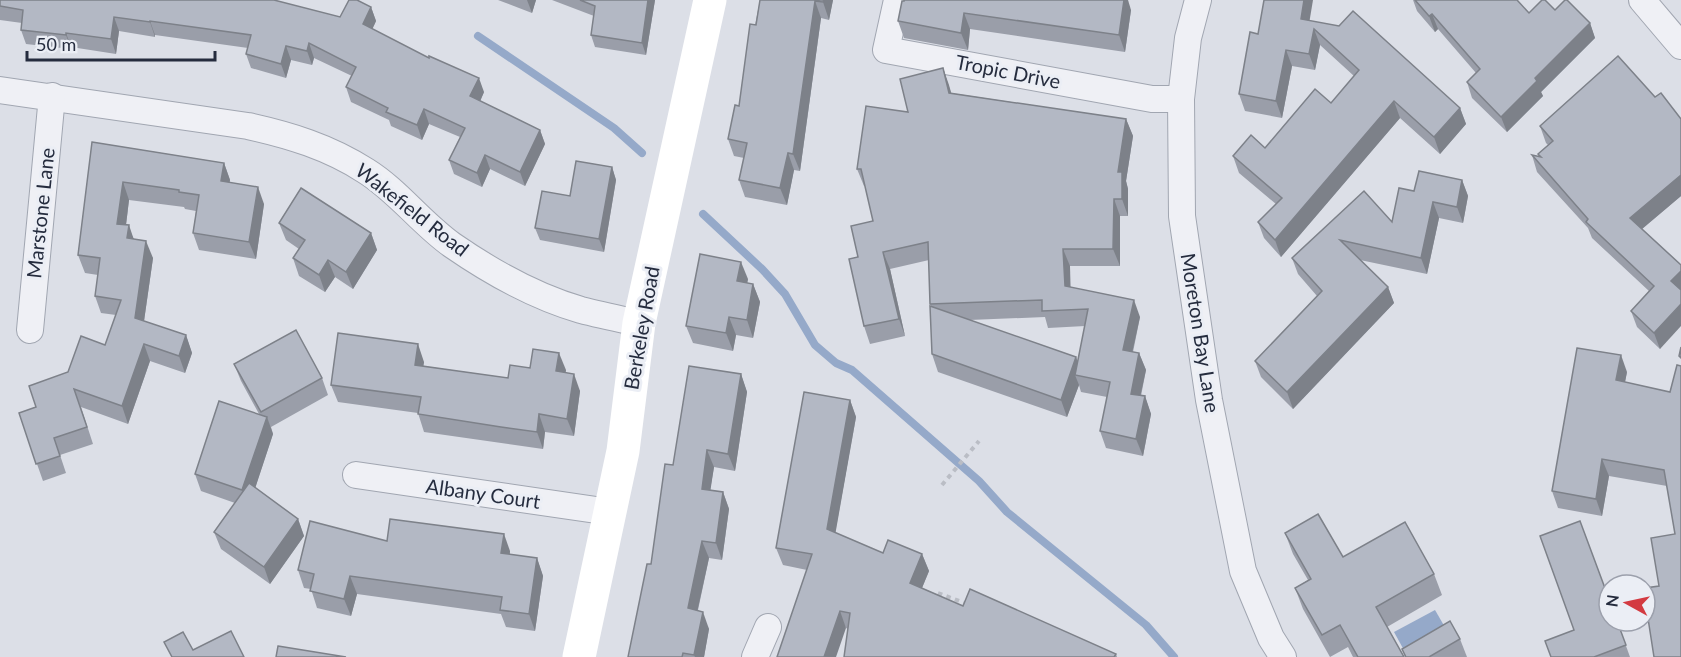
<svg xmlns="http://www.w3.org/2000/svg" width="1681" height="657" viewBox="0 0 1681 657" font-family="Lato,sans-serif">
<rect width="100%" height="100%" fill="#dcdfe7"/>
<!-- water -->
<polygon fill="#95a9c9" points="1435,610 1446,629 1405,652 1394,632"/>
<g fill="none" stroke-linecap="round" stroke-linejoin="round">
<!-- stream -->
<g stroke="#95a9c9" stroke-width="8">
<polyline points="478,36 614,128 642,153"/>
<polyline points="703,214 762,269 785,294 815,345 836,363 852,370 979,481 1007,512 1146,625 1174,657"/>
</g>
<defs>
<g id="street">
<polyline points="897,0 886,50 1152,99 1181,99"/>
<polyline points="1198,0 1188,38 1181,99 1182,216 1209,400 1243,571 1271,638 1283,657"/>
<polyline points="1642,0 1681,46"/>
<path d="M0 90 248 126C289 135 329 147 366 171 398 191 421 223 452 245 491 272 536 297 581 310 600 315 620 319 639 323"/>
<polyline points="30,330 52,96"/>
<polyline points="356,475 610,512"/>
<polyline points="755,657 768,627"/>
</g>
</defs>
<!-- street casing -->
<use href="#street" stroke="#a1a6b1" stroke-width="28"/>
<!-- path -->
<g stroke="#babdc5" stroke-width="4" stroke-dasharray="4.5 4.5" stroke-linecap="butt">
<polyline points="942,485 979,441"/>
<polyline points="938,593 967,604"/>
</g>
<!-- street -->
<use href="#street" stroke="#eff0f5" stroke-width="26"/>
<!-- secondary -->
<polyline stroke="#fff" stroke-width="33" points="579,657 623,451 639,323 710,0"/>
</g>
<!-- wall -->
<g fill="#9a9ea9" fill-rule="evenodd">
<polygon points="0,0 340,17 371,7 376,21 372,29 484,92 480,101 540,130 545,144 525,186 490,169 482,187 454,174 449,160 460,137 429,124 422,140 391,126 389,120 351,102 346,87 352,76 314,58 312,65 291,60 286,78 251,68 246,54 248,48 155,35 155,37 119,31 116,54 71,47 71,49 26,44 21,30 22,23 0,20"/>
<polygon points="498,0 536,0 532,13"/>
<polygon points="552,0 655,0 646,55 595,47 591,35 594,16"/>
<polygon points="760,0 833,0 829,20 821,18 800,171 794,170 787,205 745,197 739,180 744,158 734,156 728,139 739,106"/>
<polygon points="1413,0 1517,0 1529,13 1555,10 1590,23 1595,38 1541,92 1543,96 1507,132 1472,98 1467,82 1476,73 1438,29 1435,32 1417,11"/>
<polygon points="904,1 1131,10 1125,52 970,29 968,50 904,38 898,21"/>
<polygon points="1310,21 1460,108 1466,124 1440,154 1400,118 1281,257 1264,238 1258,222 1276,204 1239,173 1233,156 1265,148 1331,103 1354,76 1320,45 1315,70 1292,66 1282,118 1245,111 1239,94 1258,34"/>
<path d="M943 68 951 93 1126 119 1133 136 1126 181 1128 189V216H1120V266H1070V287L1140 317 1133 352 1139 353 1146 370 1141 396H1145L1151 414 1143 456 1106 448 1100 431 1107 397 1081 392 1079 385 1067 417 938 372 932 354 931 307 930 304 929 260 890 269 905 336 870 344 864 326 858 257 873 221 865 186H864L857 169 908 112ZM1045 317 1048 328 1085 326 1078 362 1076 357 969 320Z"/>
<polygon points="1655,97 1681,119 1681,196 1642,229 1681,265 1660,349 1637,327 1631,311 1649,291 1592,238 1588,228 1537,172 1532,155 1539,157 1538,154 1548,145 1546,143 1540,126"/>
<polygon points="92,142 224,163 230,180 229,183 264,204 256,259 199,250 193,233 196,211 185,209 184,207 129,200 126,225 134,239 153,258 144,321 186,335 192,353 185,373 150,361 128,424 81,407 93,444 60,455 66,473 43,481 19,413 36,407 68,372 105,345 116,315 101,313 95,296 98,275 85,273 78,255"/>
<polygon points="612,167 616,180 604,252 540,240 535,228 570,196"/>
<polygon points="1462,180 1468,196 1463,223 1439,218 1427,274 1360,260 1388,287 1394,303 1293,409 1261,377 1255,361 1317,296 1298,274 1292,258 1392,222"/>
<polygon points="279,223 371,233 377,250 353,289 335,277 325,292 299,276 293,258 299,249 286,240"/>
<polygon points="748,279 747,283 753,284 760,302 753,338 736,335 733,351 693,343 686,326"/>
<polygon points="424,362 423,366 508,378 530,368 566,370 565,373 580,391 574,436 545,432 543,449 424,432 418,413 338,402 331,385"/>
<polygon points="234,364 322,378 328,395 271,427 273,434 255,488 298,519 304,536 270,584 221,549 214,532 235,503 201,491 195,474 259,414 241,381"/>
<polygon points="1627,372 1625,382 1670,392 1681,657 1659,586 1675,534 1667,486 1609,476 1602,516 1558,508 1552,491"/>
<polygon points="741,374 747,392 735,471 714,467 710,490 723,492 729,509 722,560 709,558 698,610 709,629 704,657 628,657 651,564 673,465"/>
<polygon points="850,400 856,417 835,533 883,553 922,554 929,571 922,588 963,606 1116,654 1117,657 844,657 848,629 846,628 807,570 783,565 776,548"/>
<polygon points="1285,533 1343,557 1434,574 1442,595 1387,627 1404,657 1353,657 1348,647 1330,657 1303,609 1295,588 1308,580 1293,554"/>
<polygon points="387,541 510,551 510,555 537,558 543,576 535,631 506,627 501,614 357,594 351,616 317,608 311,589 304,588 298,570"/>
<polygon points="1617,621 1630,657 1551,657 1574,630"/>
<polygon points="1460,639 1467,657 1405,657 1402,649"/>
</g>
<!-- shaded-wall -->
<g fill="#7d8189">
<polygon points="527,0 536,0 532,13"/>
<polygon points="648,0 655,0 646,55 642,43"/>
<polygon points="824,0 833,0 829,20 823,2"/>
<polygon points="1124,0 1128,0 1131,10 1125,52 1119,35"/>
<polygon points="1304,0 1313,0 1307,36 1301,19"/>
<polygon points="815,1 821,18 800,171 793,154"/>
<polygon points="371,7 376,21 368,39 363,24"/>
<polygon points="964,13 970,29 968,50 961,33"/>
<polygon points="1432,14 1438,29 1435,32 1429,16"/>
<polygon points="114,17 119,31 116,54 111,39"/>
<polygon points="150,21 155,35 155,37 150,22"/>
<polygon points="1590,23 1595,38 1541,92 1543,96 1507,132 1501,117 1535,78"/>
<polygon points="1314,29 1320,45 1315,70 1309,54"/>
<polygon points="66,33 71,47 71,49 66,35"/>
<polygon points="309,43 314,58 312,65 307,51"/>
<polygon points="286,46 291,60 286,78 281,64"/>
<polygon points="1286,50 1292,66 1282,118 1276,101"/>
<polygon points="943,68 949,85 956,110 949,93"/>
<polygon points="479,78 484,92 476,111 470,96"/>
<polygon points="1394,101 1400,118 1281,257 1275,240"/>
<polygon points="1460,108 1466,124 1440,154 1434,137"/>
<polygon points="424,109 429,124 422,140 417,125"/>
<polygon points="1126,119 1133,136 1126,181 1128,189 1128,216 1122,199 1118,172"/>
<polygon points="540,130 545,144 525,186 520,172"/>
<polygon points="788,153 794,170 787,205 780,188"/>
<polygon points="485,155 490,169 482,187 477,173"/>
<polygon points="224,163 230,180 227,199 221,181"/>
<polygon points="612,167 616,180 604,252 599,239"/>
<polygon points="1681,175 1681,196 1636,234 1630,218"/>
<polygon points="1462,180 1468,196 1463,223 1457,207"/>
<polygon points="123,182 129,200 124,241 117,224"/>
<polygon points="258,187 264,204 256,259 249,242"/>
<polygon points="1114,199 1120,216 1120,266 1113,249"/>
<polygon points="1433,202 1439,218 1427,274 1421,258"/>
<polygon points="129,225 135,243 127,238"/>
<polygon points="371,233 377,250 353,289 346,272"/>
<polygon points="146,241 153,258 142,335 135,318"/>
<polygon points="1063,249 1070,266 1071,303 1065,286"/>
<polygon points="883,252 890,269 905,336 899,319"/>
<polygon points="328,260 335,277 325,292 319,275"/>
<polygon points="741,262 748,279 744,299 737,281"/>
<polygon points="1681,271 1681,293 1671,281"/>
<polygon points="753,284 760,302 753,338 747,320"/>
<polygon points="1388,287 1394,303 1293,409 1287,392"/>
<polygon points="1134,300 1140,317 1129,367 1123,350"/>
<polygon points="1681,304 1681,326 1660,349 1654,333"/>
<polygon points="729,317 736,335 733,351 726,333"/>
<polygon points="186,335 192,353 185,373 179,356"/>
<polygon points="144,344 150,361 128,424 122,406"/>
<polygon points="418,344 424,362 421,383 415,365"/>
<polygon points="559,353 566,370 563,389 556,371"/>
<polygon points="1139,353 1146,370 1137,411 1131,394"/>
<polygon points="1621,355 1627,372 1622,397 1616,380"/>
<polygon points="1076,357 1082,375 1075,375 1079,385 1067,417 1061,400"/>
<polygon points="574,374 580,391 574,436 567,419"/>
<polygon points="741,374 747,392 735,471 728,454"/>
<polygon points="1145,396 1151,414 1143,456 1136,439"/>
<polygon points="850,400 856,417 833,547 827,529"/>
<polygon points="539,414 545,432 543,449 537,432"/>
<polygon points="267,417 273,434 249,507 242,490"/>
<polygon points="707,450 714,467 708,506 702,489"/>
<polygon points="1602,459 1609,476 1602,516 1596,499"/>
<polygon points="723,492 729,509 722,560 716,543"/>
<polygon points="298,519 304,536 270,584 264,567"/>
<polygon points="504,534 510,551 507,571 501,553"/>
<polygon points="702,541 709,558 694,626 688,608"/>
<polygon points="922,554 929,571 917,600 910,583"/>
<polygon points="537,558 543,576 535,631 529,614"/>
<polygon points="350,576 357,594 351,616 344,599"/>
<polygon points="840,611 846,628 836,657 824,657"/>
<polygon points="703,612 709,629 704,657 695,657 694,655"/>
</g>
<!-- building -->
<g fill="#b3b8c4" stroke="#7d8189" stroke-width="1.5">
<polygon points="0,0 274,0 340,17 349,0 357,0 371,7 363,24 429,58 429,56 479,78 470,96 540,130 520,172 485,155 477,173 449,160 465,128 424,109 417,125 386,112 388,108 346,87 356,67 309,43 307,51 286,46 281,64 246,54 251,35 150,21 150,22 114,17 111,39 66,33 66,35 21,30 23,10 0,6"/>
<polygon points="580,0 648,0 642,43 591,35 595,6"/>
<polygon points="760,0 824,0 823,2 815,1 793,154 788,153 780,188 739,180 747,143 728,139 735,105 739,106 750,24 756,25"/>
<polygon points="904,0 1124,0 1119,35 964,13 961,33 898,21 902,1 904,1"/>
<polygon points="1264,0 1304,0 1301,19 1339,26 1353,11 1460,108 1434,137 1394,101 1275,240 1258,222 1282,198 1233,156 1251,135 1265,148 1315,89 1331,103 1359,70 1314,29 1309,54 1286,50 1276,101 1239,94 1250,32 1258,34"/>
<polygon points="1415,0 1517,0 1529,13 1542,0 1545,0 1555,10 1565,0 1567,0 1590,23 1535,78 1537,81 1501,117 1467,82 1480,69 1432,14 1429,16"/>
<polygon points="1618,56 1655,97 1661,93 1681,119 1681,175 1630,218 1681,265 1681,271 1671,281 1681,290 1681,304 1654,333 1631,311 1654,286 1586,222 1588,219 1532,155 1541,157 1538,154 1553,141 1540,126"/>
<polygon points="943,68 949,93 1126,119 1118,172 1122,172 1122,199 1114,199 1113,249 1063,249 1065,286 1134,300 1123,350 1139,353 1131,394 1145,396 1136,439 1100,431 1110,382 1075,375 1088,309 1042,311 1042,300 930,304 928,242 883,252 899,319 864,326 849,259 858,257 851,226 873,221 861,169 857,169 866,106 908,112 900,79"/>
<polygon points="92,142 224,163 221,181 258,187 249,242 193,233 199,195 179,192 179,190 123,182 117,224 129,225 127,238 146,241 135,318 186,335 179,356 144,344 122,406 74,389 87,427 54,438 60,456 36,464 19,413 36,407 29,386 68,372 81,336 105,345 121,300 95,296 100,258 78,255"/>
<polygon points="576,161 612,167 599,239 535,228 542,191 570,196"/>
<polygon points="1419,171 1462,180 1457,207 1433,202 1421,258 1340,240 1388,287 1287,392 1255,361 1322,291 1292,258 1364,191 1392,222 1399,188 1414,191"/>
<polygon points="301,188 371,233 346,272 328,260 319,275 293,258 305,240 279,223"/>
<polygon points="700,254 741,262 737,281 753,284 747,320 729,317 726,333 686,326"/>
<polygon points="930,306 1076,357 1061,400 932,354"/>
<polygon points="296,330 322,378 261,412 234,364"/>
<polygon points="338,333 418,344 415,365 508,378 510,365 530,368 533,349 559,353 556,371 574,374 567,419 539,414 537,432 501,427 418,414 421,397 331,385"/>
<polygon points="1681,347 1681,358 1679,356"/>
<polygon points="1577,348 1621,355 1616,380 1670,392 1677,365 1681,366 1681,657 1654,657 1645,599 1645,588 1659,586 1651,538 1675,534 1664,470 1602,459 1596,499 1552,491"/>
<polygon points="689,366 741,374 728,454 707,450 702,489 723,492 716,543 702,541 688,608 703,612 694,655 683,653 682,657 628,657 647,564 651,564 665,464 673,465"/>
<polygon points="804,392 850,400 827,529 883,553 888,540 922,554 910,583 963,606 970,589 1116,654 1114,657 844,657 850,613 840,611 824,657 777,657 812,554 776,548"/>
<polygon points="219,401 267,417 242,490 195,474"/>
<polygon points="249,483 298,519 264,567 214,532"/>
<polygon points="1318,514 1343,557 1405,522 1434,574 1376,607 1404,657 1358,657 1340,625 1322,635 1295,588 1311,579 1285,533"/>
<polygon points="390,519 504,534 501,553 537,558 529,614 500,610 502,597 350,576 344,599 310,591 314,574 298,570 310,521 387,541"/>
<polygon points="1580,521 1609,599 1609,621 1617,621 1626,645 1594,657 1551,657 1545,641 1574,630 1540,536"/>
<polygon points="1450,621 1460,639 1429,657 1406,657 1402,649"/>
<polygon points="231,631 244,657 172,657 164,642 183,632 193,650"/>
<polygon points="278,646 346,657 276,657"/>
</g>
<g text-anchor="middle" stroke-width="6" stroke-linejoin="round" paint-order="stroke">
<!-- street labels -->
<g font-size="20" fill="#252c3e" stroke="#ebeef5">
<text transform="translate(1008 72) rotate(11)" y="7">Tropic Drive</text>
<text transform="translate(412 210) rotate(38)" y="7">Wakefield Road</text>
<text transform="translate(41 213) rotate(-84)" y="7">Marstone Lane</text>
<text transform="translate(642 328) rotate(-80)" y="7">Berkeley Road</text>
<text transform="translate(1200 333) rotate(81)" y="7">Moreton Bay Lane</text>
<text transform="translate(483 494) rotate(8)" y="7">Albany Court</text>
</g>
</g>
<!-- north arrow -->
<g transform="translate(1627 603) rotate(278)"><circle r="28" fill="#ebeef5" stroke="#9ca0ac" stroke-width="1.5"/>
<path d="M0-4.5L10 22L0 15L-10 22Z" fill="#d33a41"/>
<text y="-9" font-size="16" font-weight="bold" text-anchor="middle" fill="#252c3e">N</text>
</g>
<!-- scale -->
<path d="M27 51v9h188v-9" fill="none" stroke="#252c3e" stroke-width="3"/>
<text x="36" y="51" font-size="18" fill="#252c3e" stroke="#ebeef5" stroke-width="4.5" paint-order="stroke">50 m</text>
</svg>
